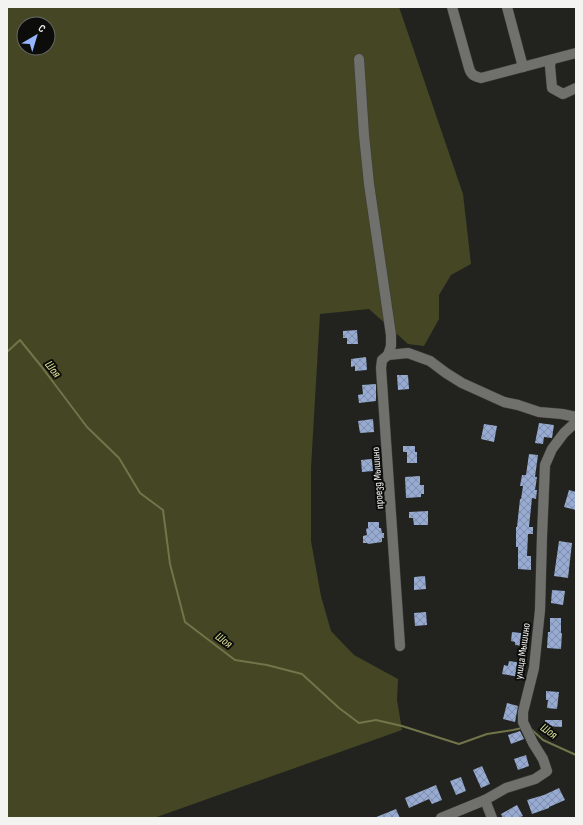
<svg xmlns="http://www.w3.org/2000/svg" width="583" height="825" viewBox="0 0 583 825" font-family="'Sofia Sans Condensed',sans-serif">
<defs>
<pattern id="building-cross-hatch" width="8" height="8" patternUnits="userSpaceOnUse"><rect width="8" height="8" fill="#96aad2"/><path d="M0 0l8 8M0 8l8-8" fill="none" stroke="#7f8da9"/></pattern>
</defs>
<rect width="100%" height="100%" fill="#22231f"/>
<!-- grass -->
<path fill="#444624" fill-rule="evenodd" d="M7 7H399L463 194 471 264 451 275 439 295V319L424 346 408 344 369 309 320 314 311 468V541L321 596 331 631 354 655 398 679 397 700 402 730 154 818H7ZM24 24H48V48H24Z"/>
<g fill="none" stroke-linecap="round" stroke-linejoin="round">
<!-- stream -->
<g stroke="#72754a" stroke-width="2">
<polyline points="7,352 20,340 41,366 87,427 119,458 140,493 163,510 170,564 185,622 235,660 267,665 302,674 339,708 359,723 376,720 402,726 459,744 487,734 513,730 522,728"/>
<polyline points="531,729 543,740 576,755"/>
</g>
</g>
<!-- building -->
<g fill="url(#building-cross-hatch)">
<polygon points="357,330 358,344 347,344 347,338 343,338 343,331"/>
<polygon points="366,357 367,370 355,371 355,366 351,367 351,359"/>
<polygon points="397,375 408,375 409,389 398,390"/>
<polygon points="376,384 376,401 359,403 358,395 363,394 362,385"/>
<polygon points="373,419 374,432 360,433 358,421"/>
<polygon points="539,423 554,425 552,438 544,437 543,444 535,443"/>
<polygon points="484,424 497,426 494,442 481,439"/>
<polygon points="403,446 415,446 415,452 417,452 417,463 407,463 407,452 403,452"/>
<polygon points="529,454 538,455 535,477 537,477 535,490 537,490 536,499 532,498 529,527 533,527 533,534 528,534 527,556 531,556 531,570 518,569 518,547 516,547 516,527 517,527 520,499 521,499 523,486 520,486 522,475 526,475"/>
<polygon points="372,459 373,471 362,472 361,460"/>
<polygon points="420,476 420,485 424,485 424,494 421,494 421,497 406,498 405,477"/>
<polygon points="569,490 576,492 576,510 564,507"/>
<polygon points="428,511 428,525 414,525 413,518 409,518 409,512"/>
<polygon points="368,522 379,522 379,528 381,528 382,533 384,533 384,538 382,538 382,542 368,544 367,543 363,543 363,536 367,535 366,529 368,528"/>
<polygon points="559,541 572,543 568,578 554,576"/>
<polygon points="425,576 426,589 414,590 414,577"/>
<polygon points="552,590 565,591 563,605 551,603"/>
<polygon points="426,612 427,625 415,626 414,613"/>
<polygon points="550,618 561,618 561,633 562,633 561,649 547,648 548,632 550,632"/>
<polygon points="512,632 529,634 528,643 524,642 524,646 515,645 515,642 511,641"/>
<polygon points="509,661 522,663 520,677 502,674 504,665 508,666"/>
<polygon points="546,691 559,692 557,709 547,708 548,700 546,700"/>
<polygon points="507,703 518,706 515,722 503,719"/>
<polygon points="545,720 562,720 562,727 545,726"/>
<polygon points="520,731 524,739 511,744 508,735"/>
<polygon points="526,755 529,766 518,770 514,759"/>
<polygon points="482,766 490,784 481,788 473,770"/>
<polygon points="461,777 466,791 456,795 450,781"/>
<polygon points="436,785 442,800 432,804 429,799 409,808 405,798"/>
<polygon points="559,788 565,800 549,807 549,808 532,814 527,800 544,795"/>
<polygon points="517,805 523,816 518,818 503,818 501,814"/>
<polygon points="396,809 400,818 374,818"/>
</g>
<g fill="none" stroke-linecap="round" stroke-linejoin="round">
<defs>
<g id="minor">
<path d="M452 7 469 68C471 75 474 76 481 78L576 53"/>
<polyline points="507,7 523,67"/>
<polyline points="359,59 364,135 369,184 391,335 391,346 388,355"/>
<polyline points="551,60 550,66 552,88 563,94 576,88"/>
<polyline points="400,646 381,368 382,360 388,355 408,353 430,361 446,373 462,383 504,402 518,405 539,412 562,414 576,417"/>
<polyline points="485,800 492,818"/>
<polyline points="441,818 485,800 506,788 535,779 547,771 543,759 533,743 523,722 523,712 534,668 540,610 542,536 545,465 552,449 564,433 576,422"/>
</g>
</defs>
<!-- minor casing -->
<use href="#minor" stroke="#3f3f3c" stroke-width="11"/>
<!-- minor -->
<use href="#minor" stroke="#70706c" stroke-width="10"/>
</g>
<g text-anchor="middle" stroke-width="4" stroke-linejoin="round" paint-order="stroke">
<!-- street labels -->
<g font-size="11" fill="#f3f3f1" stroke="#0c0c0a">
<text transform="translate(377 478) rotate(-94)" y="4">проезд Мышино</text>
<text transform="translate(522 651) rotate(-82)" y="4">улица Мышино</text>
</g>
<!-- water labels -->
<g font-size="12" font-style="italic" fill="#dee49b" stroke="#0c0c0a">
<text transform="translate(53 369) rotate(52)" y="4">Шоя</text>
<text transform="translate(224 640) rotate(37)" y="4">Шоя</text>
<text transform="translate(549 731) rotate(35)" y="4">Шоя</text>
</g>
</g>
<!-- border -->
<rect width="583" height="825" fill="none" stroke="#f3f3f1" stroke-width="16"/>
<!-- north arrow -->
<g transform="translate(36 36) rotate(38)"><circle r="19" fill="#0c0c0a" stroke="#686866"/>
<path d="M0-3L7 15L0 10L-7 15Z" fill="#95b6fd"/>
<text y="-6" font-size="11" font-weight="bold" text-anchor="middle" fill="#f3f3f1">С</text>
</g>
</svg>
